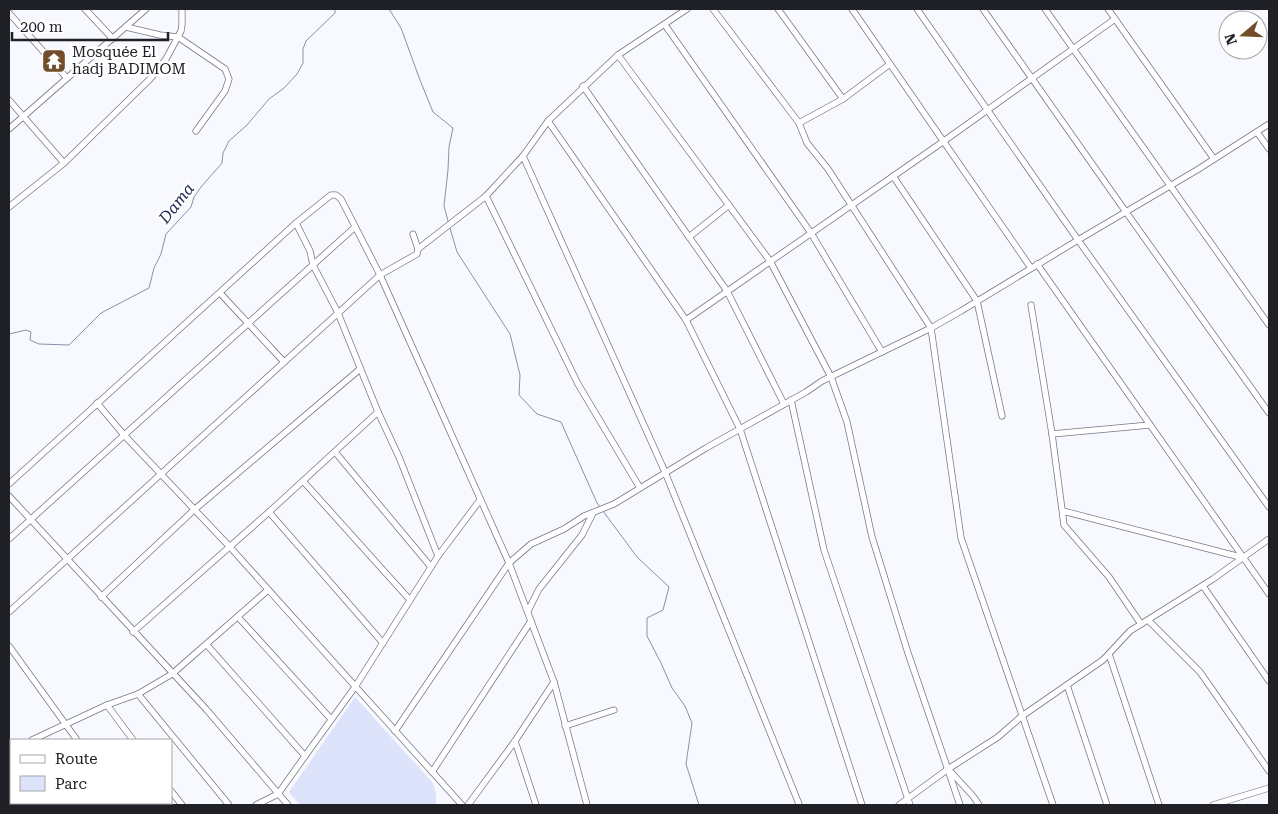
<svg xmlns="http://www.w3.org/2000/svg" width="1278" height="814" viewBox="0 0 1278 814" font-family="'Roboto Serif',serif">
<rect width="100%" height="100%" fill="#f7f9fe"/>
<!-- green -->
<polygon fill="#dde3fb" points="355,697 433,783 436,793 436,805 300,805 289,792"/>
<g fill="none" stroke-linecap="round" stroke-linejoin="round">
<!-- stream -->
<g stroke="#8990a9" stroke-width="1">
<polyline points="389,9 401,28 420,80 433,112 453,128 449,147 448,170 444,206 448,221"/>
<polyline points="450,228 457,252 510,334 520,375 519,395 537,414 561,422 597,503 601,508"/>
<polyline points="9,334 26,330 31,332 30,340 39,344 69,345 101,313 149,288 154,268 161,254 166,234 191,207 194,197 201,187 222,163 223,153 229,141 247,125 269,99 284,88 297,74 303,63 303,49 306,41 335,13 335,9"/>
<polyline points="603,511 637,557 669,587 663,610 647,618 647,636 661,663 672,688 685,706 692,723 686,764 699,805"/>
</g>
<defs>
<g id="street">
<polyline points="85,9 113,39"/>
<polyline points="713,9 799,123 807,143 828,169 931,328 961,538 1053,805"/>
<polyline points="778,9 843,99"/>
<polyline points="852,9 1031,268"/>
<polyline points="917,9 1078,240 1269,507"/>
<polyline points="983,9 1126,212 1269,413"/>
<polyline points="1045,9 1269,325"/>
<polyline points="1108,9 1214,159"/>
<polyline points="9,13 66,77"/>
<polyline points="665,25 811,233 882,352"/>
<polyline points="126,27 160,35 178,37 225,69 229,79 225,91 196,131"/>
<polyline points="618,55 770,261 831,377 847,422 872,537 908,653 960,805"/>
<polyline points="583,86 727,291 784,404"/>
<polyline points="9,100 64,163"/>
<polyline points="548,121 686,320 740,429 862,805"/>
<polyline points="799,123 843,99 890,64"/>
<polyline points="9,129 146,9"/>
<polyline points="1257,132 1269,149"/>
<polyline points="523,156 665,472 799,804"/>
<polyline points="893,176 977,301 1002,416"/>
<polyline points="486,196 578,384 640,488"/>
<polyline points="9,207 64,163 150,79 166,59 181,31 182,24 182,9"/>
<polyline points="296,223 310,251 313,265 338,313 378,412 399,457 438,556"/>
<polyline points="689,237 729,205"/>
<polyline points="418,249 486,196 523,156 548,121 618,55 687,9"/>
<polyline points="1037,264 1269,594"/>
<polyline points="220,293 284,362"/>
<polyline points="1031,305 1052,434 1064,525 1109,577 1141,624"/>
<polyline points="686,320 944,141 1115,19"/>
<polyline points="791,400 824,550 910,805"/>
<polyline points="97,403 124,435 229,546 462,805"/>
<polyline points="1052,434 1150,425"/>
<polyline points="335,452 431,567"/>
<polyline points="303,481 410,600"/>
<polyline points="9,484 296,223 331,195 336,195 341,199 380,275 509,563 554,682 587,805"/>
<polyline points="9,496 206,709 288,805"/>
<polyline points="1063,511 1244,558"/>
<polyline points="269,512 383,643"/>
<polyline points="9,539 355,227"/>
<polyline points="1203,586 1269,681"/>
<polyline points="101,597 194,510 360,369"/>
<polyline points="528,611 539,589 582,535 593,513"/>
<polyline points="9,612 380,275 417,254 418,249 413,234"/>
<polyline points="238,617 331,719"/>
<polyline points="1148,620 1200,672 1269,771"/>
<polyline points="133,632 269,512 378,412"/>
<polyline points="207,645 305,756"/>
<polyline points="9,646 77,740"/>
<polyline points="1109,654 1159,805"/>
<polyline points="1067,685 1107,805"/>
<polyline points="138,694 229,805"/>
<polyline points="107,705 133,740"/>
<polyline points="565,726 614,710"/>
<polyline points="395,731 509,563 531,544 564,529 584,516 614,504 706,448 806,392 822,381 931,328 961,311 1078,240 1197,170 1269,124"/>
<polyline points="32,740 107,705 138,694 172,674 268,590"/>
<polyline points="515,741 536,805"/>
<polyline points="9,751 11,750"/>
<polyline points="950,771 973,796 979,805"/>
<polyline points="432,772 531,621"/>
<polyline points="171,791 182,805"/>
<polyline points="126,803 128,805"/>
<polyline points="9,804 9,805"/>
<polyline points="44,805 50,803"/>
<polyline points="256,805 278,794 305,756 355,687 438,556 480,500"/>
<polyline points="468,805 515,741 554,682"/>
<polyline points="899,805 948,769 998,737 1022,716 1103,660 1130,631 1213,579 1269,539"/>
<polyline points="1213,805 1269,788"/>
</g>
</defs>
<!-- street casing -->
<use href="#street" stroke="#757984" stroke-width="7"/>
<!-- street -->
<use href="#street" stroke="#fff" stroke-width="5.5"/>
</g>
<!-- icons -->
<defs>
<symbol id="temple-square" viewBox="-11 -11 22 22"><rect x="-9" y="-9" width="18" height="18" rx="4" fill="#724d29" stroke="#fff"/><path d="M0-6L5-2H3V0L6.5 2.5H4V6H1.5V3h-3V6H-4V2.5H-6.5L-3 0V-2H-5Z" fill="#fff"/></symbol>
</defs>
<g fill-rule="evenodd">
<use href="#temple-square" x="40" y="47" width="28" height="28"/>
</g>
<g text-anchor="middle" stroke-width="5" stroke-linejoin="round" paint-order="stroke">
<!-- poi labels -->
<g font-size="15" fill="#202126" stroke="#fff" text-anchor="start">
<text x="72" y="57">Mosquée El<tspan x="72" dy="17">hadj BADIMOM</tspan></text>
</g>
<!-- water labels -->
<g font-size="16" font-style="italic" fill="#212854" stroke="#fff">
<text transform="translate(176 203) rotate(-52)" y="6">Dama</text>
</g>
</g>
<!-- border -->
<rect width="1278" height="814" fill="none" stroke="#202126" stroke-width="20"/>
<!-- legend -->
<rect x="10" y="739" width="162" height="65" fill="#ffffff" stroke="#a6a6a8"/>
<rect x="20" y="755" width="25" height="8" fill="#ffffff" stroke="#a6a6a8"/>
<text x="55" y="764" font-size="15" fill="#202126">Route</text>
<rect x="20" y="776" width="25" height="15" fill="#dde3fb" stroke="#a6a6a8"/>
<text x="55" y="789" font-size="15" fill="#202126">Parc</text>
<!-- north arrow -->
<g transform="translate(1243 35) rotate(251)"><circle r="24" fill="#ffffff" stroke="#a6a6a8"/>
<path d="M0-4L9 19L0 12L-9 19Z" fill="#724d29"/>
<text y="-8" font-size="14" font-weight="bold" text-anchor="middle" fill="#202126">N</text>
</g>
<!-- scale -->
<path d="M12 32v8h156v-8" fill="none" stroke="#202126" stroke-width="2.5"/>
<text x="20" y="32" font-size="15" fill="#202126" stroke="#ffffff" stroke-width="4" paint-order="stroke">200 m</text>
</svg>
